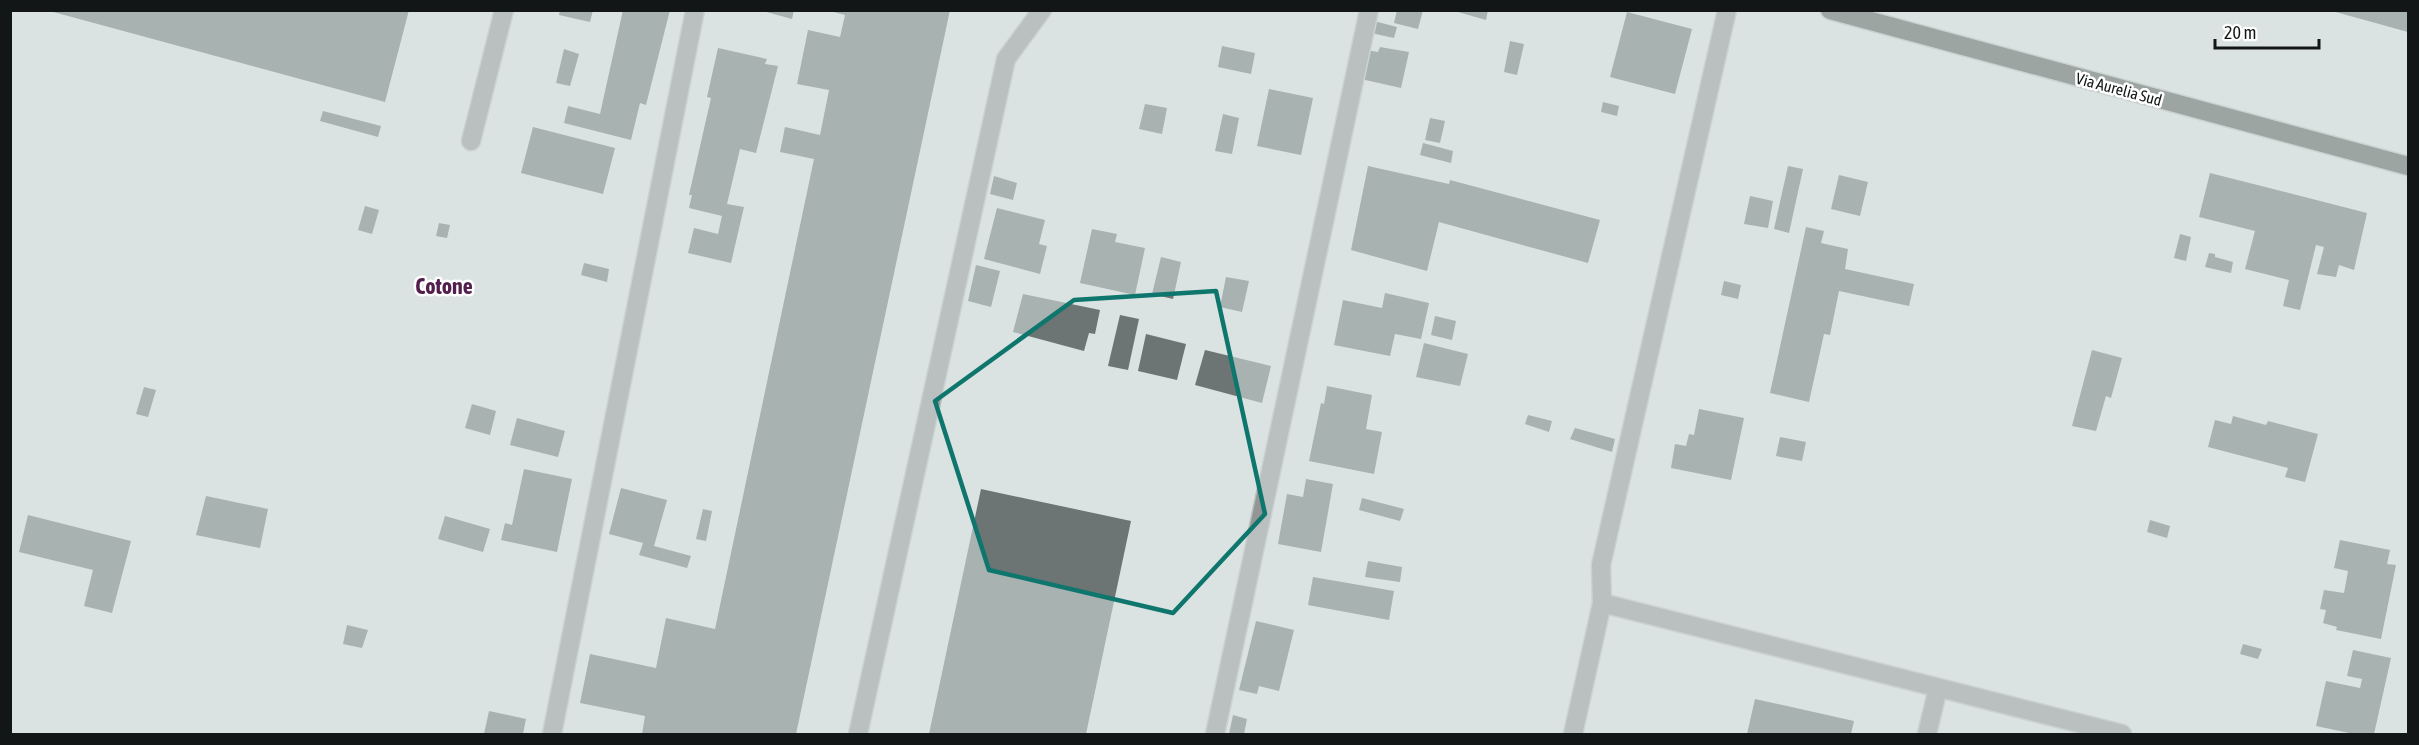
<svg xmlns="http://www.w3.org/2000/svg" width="2419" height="745" viewBox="0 0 2419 745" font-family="'Asap Condensed',sans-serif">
<rect width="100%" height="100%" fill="#dae3e1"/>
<!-- building -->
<g fill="#6c7573">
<polygon points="46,10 409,10 385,102"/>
<polygon points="560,10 593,10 590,22 559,15"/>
<polygon points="623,10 670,10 646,105 640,103 631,140 564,123 568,106 600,114"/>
<polygon points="759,10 794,10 792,19"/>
<polygon points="826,10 950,10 796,734 642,734 645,716 580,703 590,654 656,668 666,618 715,629 814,159 780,152 785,127 820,135 829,90 797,84 808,30 840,37 845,15"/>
<polygon points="1397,10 1423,10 1418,29 1394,23"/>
<polygon points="1451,10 1488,10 1486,20"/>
<polygon points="2332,10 2408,10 2408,32 2332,11"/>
<polygon points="1627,12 1692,29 1675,94 1610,77"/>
<polygon points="1374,21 1397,27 1394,38 1371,33"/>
<polygon points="1510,41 1524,44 1517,75 1504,72"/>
<polygon points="1222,46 1255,53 1251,74 1218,67"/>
<polygon points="1380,47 1409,52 1401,88 1361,79 1367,50 1378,52"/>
<polygon points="718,48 767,59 765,64 778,66 756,153 740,149 727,204 744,207 731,263 688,253 694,228 718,234 722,216 689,208 692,195 689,195 711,98 707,97"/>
<polygon points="564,49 579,54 570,86 556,83"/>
<polygon points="1269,89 1313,98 1301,155 1257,146"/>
<polygon points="1603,102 1619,106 1617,116 1601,112"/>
<polygon points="1145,104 1167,108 1162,134 1139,129"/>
<polygon points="323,111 381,126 378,137 320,121"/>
<polygon points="1223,114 1239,118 1232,154 1215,151"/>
<polygon points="1430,118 1445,121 1440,143 1425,140"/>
<polygon points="533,127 615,148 603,194 521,173"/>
<polygon points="1423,143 1453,151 1451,163 1420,155"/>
<polygon points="1368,166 1449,184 1450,180 1600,220 1588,263 1439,222 1427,271 1351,250"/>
<polygon points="1788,166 1803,169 1789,233 1774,229"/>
<polygon points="2210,173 2367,213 2354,270 2339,265 2336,277 2317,274 2324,247 2316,245 2300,310 2283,306 2289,280 2245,269 2255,231 2199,217"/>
<polygon points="1839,175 1868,182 1860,216 1831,209"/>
<polygon points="994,176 1017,183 1013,200 990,194"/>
<polygon points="1750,196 1773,201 1768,228 1744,224"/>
<polygon points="365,206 379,210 372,234 358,230"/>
<polygon points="997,208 1045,220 1039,244 1047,246 1040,274 984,259"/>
<polygon points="439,223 450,225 447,238 436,236"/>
<polygon points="1806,227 1824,231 1821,243 1848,249 1845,269 1914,284 1909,306 1839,291 1830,335 1824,334 1809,402 1770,393"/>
<polygon points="1092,229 1117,234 1115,242 1145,248 1135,295 1080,283"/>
<polygon points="2180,234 2191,237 2186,261 2174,258"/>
<polygon points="2209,253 2215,254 2215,257 2233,262 2231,273 2205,267"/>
<polygon points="1161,257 1181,262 1173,299 1152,294"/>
<polygon points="584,263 609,269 607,282 581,275"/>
<polygon points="976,265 1000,271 991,307 968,301"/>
<polygon points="1226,277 1249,281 1242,312 1220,307"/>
<polygon points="1724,281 1741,285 1738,299 1721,295"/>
<polygon points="1385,293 1429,303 1421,339 1395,334 1390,356 1334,345 1343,300 1382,308"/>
<polygon points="1023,294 1100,310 1095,334 1089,333 1084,351 1013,332"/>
<polygon points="1120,315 1139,319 1128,370 1108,366"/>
<polygon points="1435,316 1456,321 1452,340 1431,335"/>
<polygon points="1146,334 1186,344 1177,380 1138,371"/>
<polygon points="1424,343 1468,354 1460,386 1416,377"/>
<polygon points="1205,350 1271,366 1262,403 1195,385"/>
<polygon points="2092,350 2122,358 2111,398 2106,396 2096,431 2072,426"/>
<polygon points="1327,386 1372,395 1366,429 1382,432 1374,474 1309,461 1321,403 1324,404"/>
<polygon points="144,387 156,390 148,417 136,414"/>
<polygon points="472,404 496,411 490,435 465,428"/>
<polygon points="1699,409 1744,418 1731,480 1671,468 1675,444 1686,446 1689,434 1694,435"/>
<polygon points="1528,415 1552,421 1549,432 1525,424"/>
<polygon points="2233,416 2266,425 2268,421 2318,434 2305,482 2285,477 2288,468 2208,447 2215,420 2231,424"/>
<polygon points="517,418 565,431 558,457 510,445"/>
<polygon points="1575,428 1615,439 1612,452 1570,439"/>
<polygon points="1780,437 1806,442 1802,461 1776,456"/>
<polygon points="524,469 572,479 557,552 501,540 505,523 512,525"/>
<polygon points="1306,479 1333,484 1321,552 1278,544 1287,494 1303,497"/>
<polygon points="621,488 667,500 654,546 691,556 687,568 639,555 643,543 609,534"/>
<polygon points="981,489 1131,521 1086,734 929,734"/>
<polygon points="206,496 268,509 260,548 196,535"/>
<polygon points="1362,498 1404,509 1400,521 1359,510"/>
<polygon points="703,509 712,511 706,541 696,539"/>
<polygon points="28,515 131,541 112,613 84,606 93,570 19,552"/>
<polygon points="445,516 490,529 483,552 438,539"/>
<polygon points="2150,520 2170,526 2167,538 2147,532"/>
<polygon points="2340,540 2390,550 2387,564 2396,565 2381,639 2336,630 2337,627 2323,623 2326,610 2320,609 2324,590 2344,593 2348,571 2334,568"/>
<polygon points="1368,561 1402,567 1400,582 1365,577"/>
<polygon points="1313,577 1394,591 1389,620 1308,605"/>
<polygon points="1256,621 1294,630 1279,691 1259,686 1257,694 1239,690"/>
<polygon points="347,625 368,630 362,648 343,644"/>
<polygon points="2243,644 2262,649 2258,659 2240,654"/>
<polygon points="2353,650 2391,658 2374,734 2354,734 2316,726 2326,681 2360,688 2362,679 2347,676"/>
<polygon points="1755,699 1854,721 1851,734 1747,734"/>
<polygon points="489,711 526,719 523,734 484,734"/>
<polygon points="1233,715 1247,719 1244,734 1229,734"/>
</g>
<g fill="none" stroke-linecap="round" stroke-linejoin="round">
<defs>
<g id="minor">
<polyline points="471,141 504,10"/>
<polyline points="1602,603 1601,565 1727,10"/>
<polyline points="552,734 695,10"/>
<polyline points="858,734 1006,59 1042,10"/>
<polyline points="1215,734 1369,10"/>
<polyline points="1573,734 1602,603 2122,734"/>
<polyline points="1927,734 1938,688"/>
</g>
<polyline id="major" points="1830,10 2408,166"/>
</defs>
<!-- minor casing -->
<use href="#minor" stroke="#b6bebc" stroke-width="21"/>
<!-- major casing -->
<use href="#major" stroke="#b6bebc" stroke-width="21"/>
<!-- minor -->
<use href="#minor" stroke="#929695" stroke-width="18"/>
<!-- major -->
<use href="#major" stroke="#525958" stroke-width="18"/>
</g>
<!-- marked area -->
<path d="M0 0H2419V745H0ZM1216 291 1265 514 1173 613 989 570 935 401 1074 300Z" fill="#dae3e1" fill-opacity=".55" fill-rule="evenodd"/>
<path fill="none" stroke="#0f766e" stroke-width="4.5" stroke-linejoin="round" d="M1216 291 1265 514 1173 613 989 570 935 401 1074 300Z"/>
<g text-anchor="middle" stroke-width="5" stroke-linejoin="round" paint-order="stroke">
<!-- street labels -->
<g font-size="16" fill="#131616" stroke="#fff">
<text transform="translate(2119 89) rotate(15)" y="6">Via Aurelia Sud</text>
</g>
<!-- district labels -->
<g font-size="22" font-weight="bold" fill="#521e4c" stroke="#fff">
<text x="444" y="294">Cotone</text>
</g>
</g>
<!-- border -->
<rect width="2419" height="745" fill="none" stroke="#131616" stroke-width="24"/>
<!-- scale -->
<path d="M2215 39v9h104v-9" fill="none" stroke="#131616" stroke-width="3"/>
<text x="2224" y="39" font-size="18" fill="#131616" stroke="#ffffff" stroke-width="4.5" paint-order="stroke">20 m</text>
</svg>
